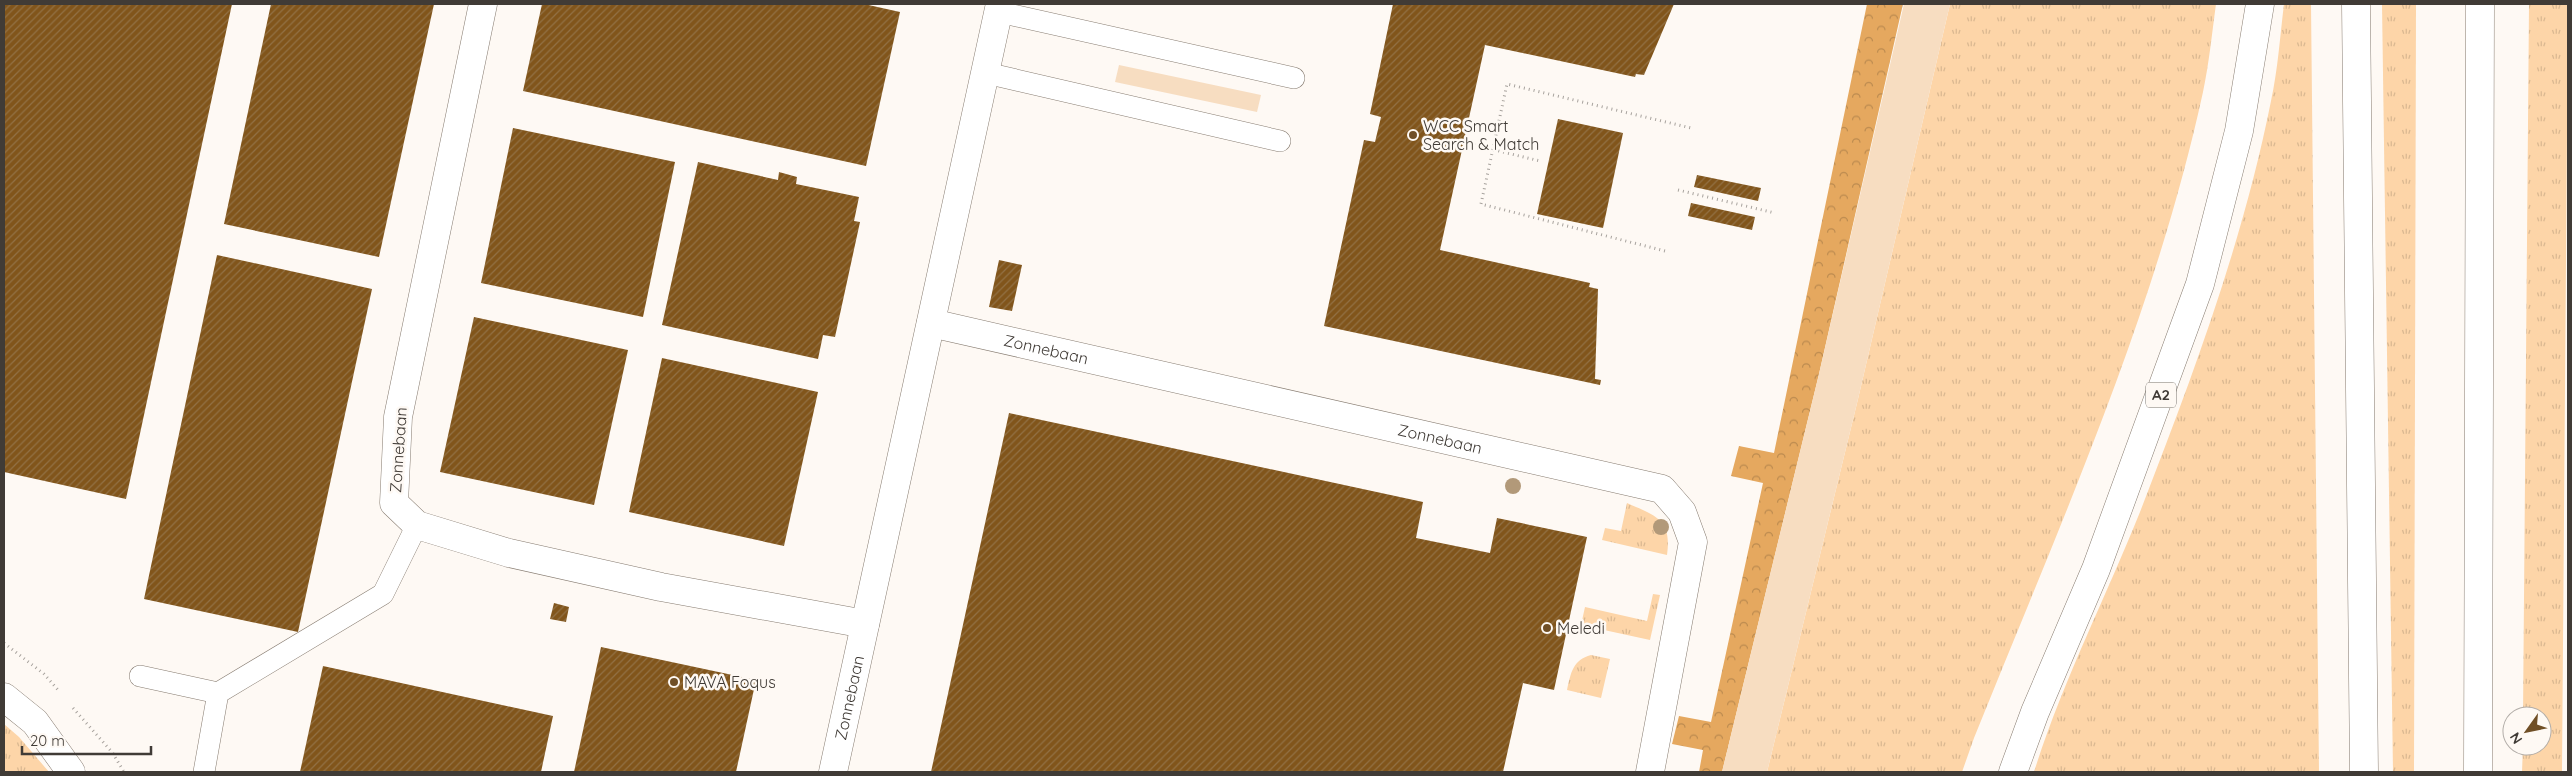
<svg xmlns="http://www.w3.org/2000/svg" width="2572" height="776" viewBox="0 0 2572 776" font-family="Quicksand,sans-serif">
<defs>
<pattern id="grass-tufts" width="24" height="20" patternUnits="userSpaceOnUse" patternTransform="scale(1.25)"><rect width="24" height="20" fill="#fdd5a8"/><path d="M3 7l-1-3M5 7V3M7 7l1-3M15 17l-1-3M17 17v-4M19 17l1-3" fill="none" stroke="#dab891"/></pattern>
<pattern id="forest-crowns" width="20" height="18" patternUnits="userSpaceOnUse" patternTransform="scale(1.25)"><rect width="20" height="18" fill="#e5a85f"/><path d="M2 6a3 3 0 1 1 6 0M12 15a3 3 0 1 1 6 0" fill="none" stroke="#bb8a4f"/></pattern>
<pattern id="building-hatch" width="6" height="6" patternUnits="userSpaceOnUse" patternTransform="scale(1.25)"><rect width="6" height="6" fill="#81551b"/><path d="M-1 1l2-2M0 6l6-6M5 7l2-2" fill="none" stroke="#927145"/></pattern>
</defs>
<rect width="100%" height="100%" fill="#fef9f4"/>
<!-- grass -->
<g fill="url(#grass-tufts)">
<path d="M1950 4H2216C2212 33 2209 64 2203 92 2154 317 2059 526 1974 738L1962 772H1767L1858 399Z"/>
<path d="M2284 4H2311L2319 772H2034C2062 683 2105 599 2140 512 2192 378 2243 242 2271 101 2278 69 2280 36 2284 4Z"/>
<polygon points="2382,4 2416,4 2414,772 2393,772"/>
<polygon points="2529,4 2568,4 2562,772 2522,772 2523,746 2542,746 2542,716 2523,716"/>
<path d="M1627 503C1656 516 1672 519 1667 555L1602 540 1605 528 1621 531Z"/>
<polygon points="1653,594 1660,595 1650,640 1581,625 1585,607 1647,621"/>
<path d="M1591 655 1610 659 1601 698 1567 690C1571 672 1573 660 1591 655Z"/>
<polygon points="4,724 19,737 49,772 4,772"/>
</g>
<!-- forest -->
<polygon fill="url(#forest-crowns)" points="1867,4 1903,4 1819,374 1722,772 1699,772 1703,750 1672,744 1679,716 1711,722 1763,483 1731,476 1739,446 1774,453"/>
<!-- water -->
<g fill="#f7ddc1">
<polygon points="1904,4 1950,4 1858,399 1767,772 1722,772 1819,374"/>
<polygon points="1119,65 1261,95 1257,112 1115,82"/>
</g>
<!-- building -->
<g fill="url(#building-hatch)">
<polygon points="4,4 232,4 126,499 4,472"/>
<polygon points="271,4 434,4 379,257 224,224"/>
<polygon points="542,4 864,4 900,12 866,166 523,91"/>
<polygon points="1393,4 1674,4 1644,75 1636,74 1635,77 1485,45 1440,250 1590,283 1589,287 1598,289 1595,379 1601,380 1600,385 1324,326 1364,140 1375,142 1381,117 1370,114"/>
<polygon points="1558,119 1623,133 1603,228 1537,214"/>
<polygon points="513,128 675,162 643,317 481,283"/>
<polygon points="698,162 778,180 779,172 797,177 796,184 859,197 854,221 860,222 835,337 823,335 818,359 662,325"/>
<polygon points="1697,175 1761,188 1758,201 1694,187"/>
<polygon points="1691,203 1755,217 1752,230 1688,216"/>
<polygon points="217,255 372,289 298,632 144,599"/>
<polygon points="999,260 1022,265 1012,311 989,307"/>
<polygon points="474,317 628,350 594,505 440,472"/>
<polygon points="662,358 818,392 784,546 629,512"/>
<polygon points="1009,413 1423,502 1416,538 1490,553 1497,518 1587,537 1554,690 1523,683 1503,772 931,772"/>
<polygon points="554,603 569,607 566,622 550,619"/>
<polygon points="601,647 756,680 736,772 574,772"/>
<polygon points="323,666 553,716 541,772 300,772"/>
</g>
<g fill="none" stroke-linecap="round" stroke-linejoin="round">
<defs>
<g id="lane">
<polyline points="999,12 1294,78"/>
<polyline points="986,73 1280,141"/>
<polyline points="140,676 218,693"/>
<polyline points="204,772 218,693 383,594 417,525"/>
</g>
<g id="street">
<polyline points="483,4 398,417 394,503 417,525 509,553 661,587 865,624"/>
<path id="s1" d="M931 323 1662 489 1682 512 1693 542 1650 772"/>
<path id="s2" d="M833 772 1000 4"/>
</g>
<polyline id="secondary" points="4,697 35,722 71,772"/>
<g id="highway">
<polyline points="2356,4 2364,772"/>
<polyline points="2013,772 2035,712 2096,569 2200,284 2239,131 2260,4"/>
<polyline points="2478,772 2480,4"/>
</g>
</defs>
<!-- lane casing -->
<use href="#lane" stroke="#877c71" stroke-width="22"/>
<!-- street casing -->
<use href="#street" stroke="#877c71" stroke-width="29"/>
<!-- secondary casing -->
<use href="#secondary" stroke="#877c71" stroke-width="29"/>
<!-- highway casing -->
<use href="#highway" stroke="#877c71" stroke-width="29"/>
<!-- path -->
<g stroke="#a7a29d" stroke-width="3" stroke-dasharray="1 4" stroke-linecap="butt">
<polyline points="1474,145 1540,161"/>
<polyline points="1678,190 1775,213"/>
<polyline points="1665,251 1481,204 1507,84 1691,128"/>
<polyline points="4,643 44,674 58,690"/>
<polyline points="73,708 112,752 124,772"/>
</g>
<!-- lane -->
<use href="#lane" stroke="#fff" stroke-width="21"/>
<!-- street -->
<use href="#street" stroke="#fff" stroke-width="28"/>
<!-- secondary -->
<use href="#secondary" stroke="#fff" stroke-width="28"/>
<!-- highway -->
<use href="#highway" stroke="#fff" stroke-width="28"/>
</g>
<!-- trees -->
<g fill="#b29979">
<circle cx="1513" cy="486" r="8"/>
<circle cx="1661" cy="527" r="8"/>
</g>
<!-- markers -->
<g fill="#704f26" stroke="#fef9f4" stroke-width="2">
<circle cx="1413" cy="135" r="5"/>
<circle cx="1547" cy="628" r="5"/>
<circle cx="674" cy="682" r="5"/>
</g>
<g text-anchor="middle" stroke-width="5" stroke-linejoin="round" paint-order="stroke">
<!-- shield labels -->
<rect fill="#fef9f4" stroke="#79746f" stroke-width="1" x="2146" y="382.5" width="30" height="25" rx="4"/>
<g font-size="15" font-weight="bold" fill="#403b36">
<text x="2161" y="400">A2</text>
</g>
<!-- poi labels -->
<g font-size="16" fill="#403b36" stroke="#fef9f4" text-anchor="start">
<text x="1423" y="132">WCC Smart<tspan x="1423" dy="18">Search &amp; Match</tspan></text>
<text x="1557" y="634">Meledi</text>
<text x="684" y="688">MAVA Foqus</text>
</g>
<!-- street labels -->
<g font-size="16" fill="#403b36" stroke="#fef9f4">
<text dy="6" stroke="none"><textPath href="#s1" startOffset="118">Zonnebaan</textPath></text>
<text dy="6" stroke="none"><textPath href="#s1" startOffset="522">Zonnebaan</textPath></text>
<text transform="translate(398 450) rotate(-86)" y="6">Zonnebaan</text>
<text dy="6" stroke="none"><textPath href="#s2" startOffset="76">Zonnebaan</textPath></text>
</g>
</g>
<!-- border -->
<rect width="2572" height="776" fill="none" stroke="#403b36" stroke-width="10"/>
<!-- north arrow -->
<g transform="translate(2527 731) rotate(237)"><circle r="24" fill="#fef9f4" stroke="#b2ada8"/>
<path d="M0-4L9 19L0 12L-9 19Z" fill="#704f26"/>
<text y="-8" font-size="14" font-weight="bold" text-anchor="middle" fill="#403b36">N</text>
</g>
<!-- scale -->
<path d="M22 746v8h129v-8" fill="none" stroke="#403b36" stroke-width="2.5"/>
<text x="30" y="746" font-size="15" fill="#403b36" stroke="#fef9f4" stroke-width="4" paint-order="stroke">20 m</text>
</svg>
